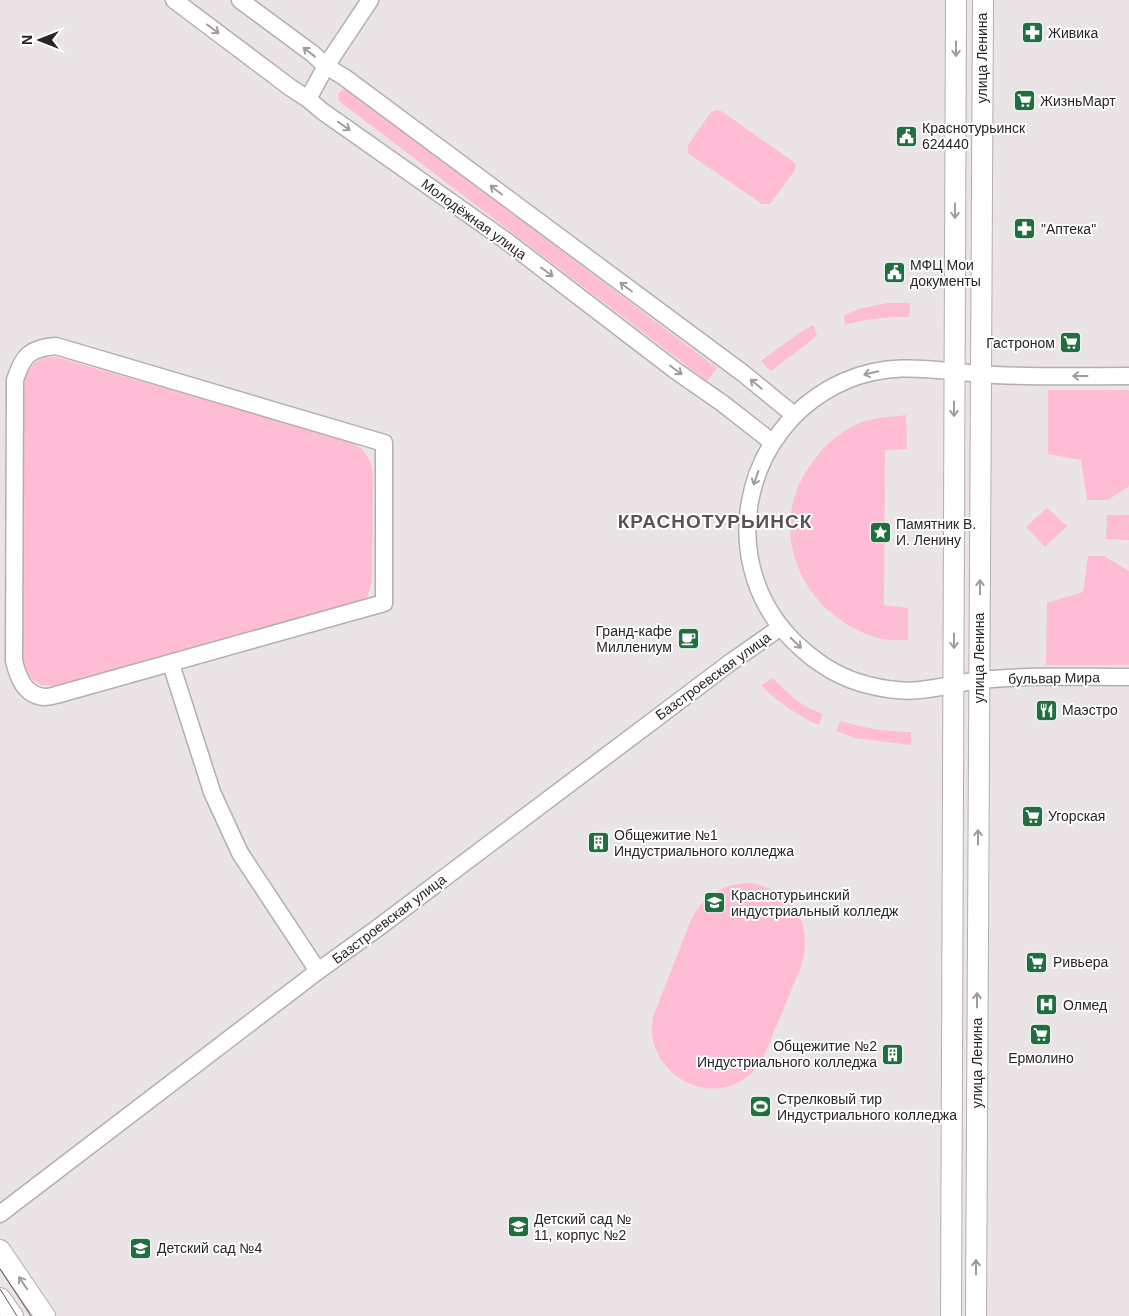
<svg xmlns="http://www.w3.org/2000/svg" width="1129" height="1316" viewBox="0 0 1129 1316" font-family="Helvetica,sans-serif">
<rect width="100%" height="100%" fill="#ebe4e7"/>
<!-- green -->
<g fill="#febcd5">
<polygon points="346,89 349,90 717,368 707,381 339,101 338,94 341,91"/>
<polygon points="717,110 721,111 794,162 796,166 795,170 770,204 762,204 689,154 688,149 688,145 709,115 713,111"/>
<path d="M887 303H910L909 317C885 317 868 318 845 325L844 315 859 309Z"/>
<polygon points="813,325 817,335 808,343 771,371 761,361 799,333"/>
<path d="M47 357H56L349 441C364 449 369 455 373 472L372 581 367 598 362 602 60 686 41 685 33 680 25 671 23 659 24 380C28 368 34 361 47 357Z"/>
<polygon points="1048,390 1128,390 1129,391 1129,486 1108,500 1087,500 1081,460 1048,454"/>
<path d="M906 415 907 449 885 450 884 605 908 608V640C900 640 890 641 882 639 802 618 761 528 814 460 827 442 844 428 865 421 879 417 892 417 906 415Z"/>
<polygon points="1047,508 1067,526 1045,547 1026,527"/>
<polygon points="1107,515 1129,515 1129,540 1106,539"/>
<polygon points="1088,556 1104,556 1129,571 1129,665 1046,665 1047,603 1083,592"/>
<path d="M773 678C787 693 803 708 823 714L819 725C798 716 777 702 761 685Z"/>
<path d="M841 721C863 728 888 732 911 732V745L855 738 836 731Z"/>
<path d="M751 883C795 892 814 924 801 967L761 1063C756 1069 751 1074 744 1079 710 1102 665 1081 654 1044 651 1035 652 1026 653 1017L691 920C705 894 722 884 751 883Z"/>
</g>
<g fill="none" stroke-linecap="round" stroke-linejoin="round">
<defs>
<g id="minor">
<polyline points="174,0 291,88 308,99 322,111 505,240 676,371 722,403 772,442"/>
<polyline points="240,0 313,54 326,66 344,77 744,374 794,415"/>
<polyline points="308,99 326,66 370,0"/>
<path d="M56 346 384 443V603L56 695C53 696 48 697 44 697 24 695 18 677 14 661L15 380C23 355 30 348 56 346Z"/>
<path d="M1129 376C1084 376 1040 377 996 375 943 373 897 358 845 381 738 428 712 571 802 649 821 666 843 679 868 685 884 689 903 692 920 690 941 688 961 682 981 680 1030 675 1080 677 1129 677"/>
<polyline points="171,664 212,792 240,853 318,971"/>
<polyline points="0,1214 318,971 375,930 731,662 781,627"/>
</g>
<g id="tertiary">
<polyline points="0,1250 45,1316"/>
<polyline points="0,1298 13,1316"/>
<polyline points="951,1316 956,0"/>
<polyline points="976,1316 983,0"/>
</g>
</defs>
<!-- minor casing -->
<use href="#minor" stroke="#b4aeb0" stroke-width="19"/>
<!-- tertiary casing -->
<use href="#tertiary" stroke="#b4aeb0" stroke-width="22"/>
<!-- minor -->
<use href="#minor" stroke="#fff" stroke-width="16"/>
<!-- tertiary -->
<use href="#tertiary" stroke="#fff" stroke-width="20"/>
<!-- tram -->
<g stroke="#5b5759" stroke-width="1">
<polyline points="0,1269 31,1316"/>
<polyline points="0,1289 17,1316"/>
</g>
</g>
<!-- one-way arrows -->
<defs><path id="oneway-shaft" d="M-6 0H5M1.5-3L5.5 0L1.5 3" fill="none" stroke-width="1.6" stroke-linecap="round" stroke-linejoin="round" transform="scale(1.25)"/></defs>
<g stroke="#9e9d9d">
<use href="#oneway-shaft" transform="translate(213 29) rotate(37)"/>
<use href="#oneway-shaft" transform="translate(956 49) rotate(90)"/>
<use href="#oneway-shaft" transform="translate(309 52) rotate(-142)"/>
<use href="#oneway-shaft" transform="translate(344 126) rotate(35)"/>
<use href="#oneway-shaft" transform="translate(496 190) rotate(-143)"/>
<use href="#oneway-shaft" transform="translate(955 211) rotate(90)"/>
<use href="#oneway-shaft" transform="translate(547 272) rotate(37)"/>
<use href="#oneway-shaft" transform="translate(626 287) rotate(-143)"/>
<use href="#oneway-shaft" transform="translate(676 370) rotate(37)"/>
<use href="#oneway-shaft" transform="translate(871 373) rotate(167)"/>
<use href="#oneway-shaft" transform="translate(1080 376) rotate(180)"/>
<use href="#oneway-shaft" transform="translate(756 384) rotate(-141)"/>
<use href="#oneway-shaft" transform="translate(954 409) rotate(90)"/>
<use href="#oneway-shaft" transform="translate(756 478) rotate(109)"/>
<use href="#oneway-shaft" transform="translate(980 587) rotate(-90)"/>
<use href="#oneway-shaft" transform="translate(954 641) rotate(90)"/>
<use href="#oneway-shaft" transform="translate(796 643) rotate(44)"/>
<use href="#oneway-shaft" transform="translate(978 837) rotate(-90)"/>
<use href="#oneway-shaft" transform="translate(977 1000) rotate(-90)"/>
<use href="#oneway-shaft" transform="translate(976 1267) rotate(-90)"/>
<use href="#oneway-shaft" transform="translate(23 1283) rotate(-124)"/>
</g>
<!-- icons -->
<defs>
<symbol id="pharmacy-square" viewBox="-11 -11 22 22"><rect x="-9" y="-9" width="18" height="18" rx="4" fill="#206f3f" stroke="#fff"/><path d="M-2-6h4v4h4v4h-4v4h-4v-4h-4v-4h4Z" fill="#fff"/></symbol>
<symbol id="supermarket-square" viewBox="-11 -11 22 22"><rect x="-9" y="-9" width="18" height="18" rx="4" fill="#206f3f" stroke="#fff"/><path d="M-6-5.5h2.5l.6 2H6L4.5 2H-2.5L-4.4-4H-6ZM-1.5 3.2a1.3 1.3 0 1 0 .1 0ZM3 3.2a1.3 1.3 0 1 0 .1 0Z" fill="#fff"/></symbol>
<symbol id="civic-square" viewBox="-11 -11 22 22"><rect x="-9" y="-9" width="18" height="18" rx="4" fill="#206f3f" stroke="#fff"/><path d="M-.6-6.5H3V-4.5H.6V-3L4-1V1h2V6H-6V1h2V-1L-.6-3ZM-1.2 2.5V6h2.4V2.5Z" fill="#fff"/></symbol>
<symbol id="sight-square" viewBox="-11 -11 22 22"><rect x="-9" y="-9" width="18" height="18" rx="4" fill="#206f3f" stroke="#fff"/><path d="M0-6L1.8-2.2L6-1.7L2.9 1.2L3.7 5.4L0 3.3L-3.7 5.4L-2.9 1.2L-6-1.7L-1.8-2.2Z" fill="#fff"/></symbol>
<symbol id="cafe-square" viewBox="-11 -11 22 22"><rect x="-9" y="-9" width="18" height="18" rx="4" fill="#206f3f" stroke="#fff"/><path d="M-5.5-4.5H6V0H3Q3 3.5 0 3.5H-2.5Q-5.5 3.5-5.5 0ZM3-3.2v2h1.7v-2ZM-6 4.5H4V6H-6Z" fill="#fff"/></symbol>
<symbol id="restaurant-square" viewBox="-11 -11 22 22"><rect x="-9" y="-9" width="18" height="18" rx="4" fill="#206f3f" stroke="#fff"/><path d="M-5-6h1v4h1v-4h1v4h1v-4h1v5L-1.5 .5V6h-2V.5L-5-1ZM5-6V6H3V1.5H1.5Q1.5-4 5-6Z" fill="#fff"/></symbol>
<symbol id="building-square" viewBox="-11 -11 22 22"><rect x="-9" y="-9" width="18" height="18" rx="4" fill="#206f3f" stroke="#fff"/><path d="M-4-6H4V6H1V3H-1V6H-4ZM-2.5-4.3h1.7v1.8h-1.7ZM.8-4.3h1.7v1.8H.8ZM-2.5-1h1.7V.8h-1.7ZM.8-1h1.7V.8H.8Z" fill="#fff"/></symbol>
<symbol id="university-square" viewBox="-11 -11 22 22"><rect x="-9" y="-9" width="18" height="18" rx="4" fill="#206f3f" stroke="#fff"/><path d="M0-5L7-2L0 1L-7-2ZM-4 1L0 2.5L4 1V4Q0 6-4 4Z" fill="#fff"/></symbol>
<symbol id="hospital-square" viewBox="-11 -11 22 22"><rect x="-9" y="-9" width="18" height="18" rx="4" fill="#206f3f" stroke="#fff"/><path d="M-5-5h3v3.5h4V-5h3V5h-3V1.5h-4V5h-3Z" fill="#fff"/></symbol>
<symbol id="stadium-square" viewBox="-11 -11 22 22"><rect x="-9" y="-9" width="18" height="18" rx="4" fill="#206f3f" stroke="#fff"/><path d="M0-5a6.5 5 0 1 0 0 10a6.5 5 0 1 0 0-10ZM-3.5-1.8h7v3.6h-7Z" fill="#fff"/></symbol>
<symbol id="school-square" viewBox="-11 -11 22 22"><rect x="-9" y="-9" width="18" height="18" rx="4" fill="#206f3f" stroke="#fff"/><path d="M0-5L7-2L0 1L-7-2ZM-4 1L0 2.5L4 1V4Q0 6-4 4Z" fill="#fff"/></symbol>
</defs>
<g fill-rule="evenodd">
<use href="#pharmacy-square" x="1020" y="20" width="25" height="25"/>
<use href="#supermarket-square" x="1012" y="88" width="25" height="25"/>
<use href="#civic-square" x="894" y="124" width="25" height="25"/>
<use href="#pharmacy-square" x="1012" y="216" width="25" height="25"/>
<use href="#civic-square" x="882" y="260" width="25" height="25"/>
<use href="#supermarket-square" x="1058" y="330" width="25" height="25"/>
<use href="#sight-square" x="868" y="520" width="25" height="25"/>
<use href="#cafe-square" x="676" y="626" width="25" height="25"/>
<use href="#restaurant-square" x="1034" y="698" width="25" height="25"/>
<use href="#supermarket-square" x="1020" y="804" width="25" height="25"/>
<use href="#building-square" x="586" y="830" width="25" height="25"/>
<use href="#university-square" x="702" y="890" width="25" height="25"/>
<use href="#supermarket-square" x="1024" y="950" width="25" height="25"/>
<use href="#hospital-square" x="1034" y="992" width="25" height="25"/>
<use href="#supermarket-square" x="1028" y="1022" width="25" height="25"/>
<use href="#building-square" x="880" y="1042" width="25" height="25"/>
<use href="#stadium-square" x="748" y="1094" width="25" height="25"/>
<use href="#school-square" x="506" y="1214" width="25" height="25"/>
<use href="#school-square" x="128" y="1236" width="25" height="25"/>
</g>
<g text-anchor="middle" stroke-width="4" stroke-linejoin="round" paint-order="stroke">
<!-- poi labels -->
<g font-size="14" fill="#272526" stroke="#fff" text-anchor="start">
<text x="1048" y="38">Живика</text>
<text x="1040" y="106">ЖизньМарт</text>
<text x="922" y="133">Краснотурьинск<tspan x="922" dy="16">624440</tspan></text>
<text x="1041" y="234">"Аптека"</text>
<text x="910" y="270">МФЦ Мои<tspan x="910" dy="16">документы</tspan></text>
<text x="1055" y="348" text-anchor="end">Гастроном</text>
<text x="896" y="529">Памятник В.<tspan x="896" dy="16">И. Ленину</tspan></text>
<text x="672" y="636" text-anchor="end">Гранд-кафе<tspan x="672" dy="16">Миллениум</tspan></text>
<text x="1062" y="715">Маэстро</text>
<text x="1048" y="821">Угорская</text>
<text x="614" y="840">Общежитие №1<tspan x="614" dy="16">Индустриального колледжа</tspan></text>
<text x="731" y="900">Краснотурьинский<tspan x="731" dy="16">индустриальный колледж</tspan></text>
<text x="1053" y="967">Ривьера</text>
<text x="1063" y="1010">Олмед</text>
<text x="877" y="1051" text-anchor="end">Общежитие №2<tspan x="877" dy="16">Индустриального колледжа</tspan></text>
<text x="1041" y="1063" text-anchor="middle">Ермолино</text>
<text x="777" y="1104">Стрелковый тир<tspan x="777" dy="16">Индустриального колледжа</tspan></text>
<text x="534" y="1224">Детский сад №<tspan x="534" dy="16">11, корпус №2</tspan></text>
<text x="157" y="1253">Детский сад №4</text>
</g>
<!-- street labels -->
<g font-size="14" fill="#272526" stroke="#fff">
<text transform="translate(982 58) rotate(-90)" y="5">улица Ленина</text>
<text transform="translate(474 219) rotate(36)" y="5">Молодёжная улица</text>
<text transform="translate(979 658) rotate(-90)" y="5">улица Ленина</text>
<text transform="translate(713 676) rotate(-36)" y="5">Базстроевская улица</text>
<text transform="translate(1054 678) rotate(-1)" y="5">бульвар Мира</text>
<text transform="translate(389 919) rotate(-37)" y="5">Базстроевская улица</text>
<text transform="translate(977 1063) rotate(-90)" y="5">улица Ленина</text>
</g>
<!-- district labels -->
<g font-size="19" font-weight="bold" letter-spacing="1" fill="#585254" stroke="#fff">
<text x="715" y="528">КРАСНОТУРЬИНСК</text>
</g>
</g>
<!-- north arrow -->
<g transform="translate(40 40) rotate(270)" stroke="#ffffff" stroke-width="4" paint-order="stroke">
<path d="M0-4L9 19L0 12L-9 19Z" fill="#272526"/>
<text y="-8" font-size="14" font-weight="bold" text-anchor="middle" fill="#272526">N</text>
</g>
</svg>
